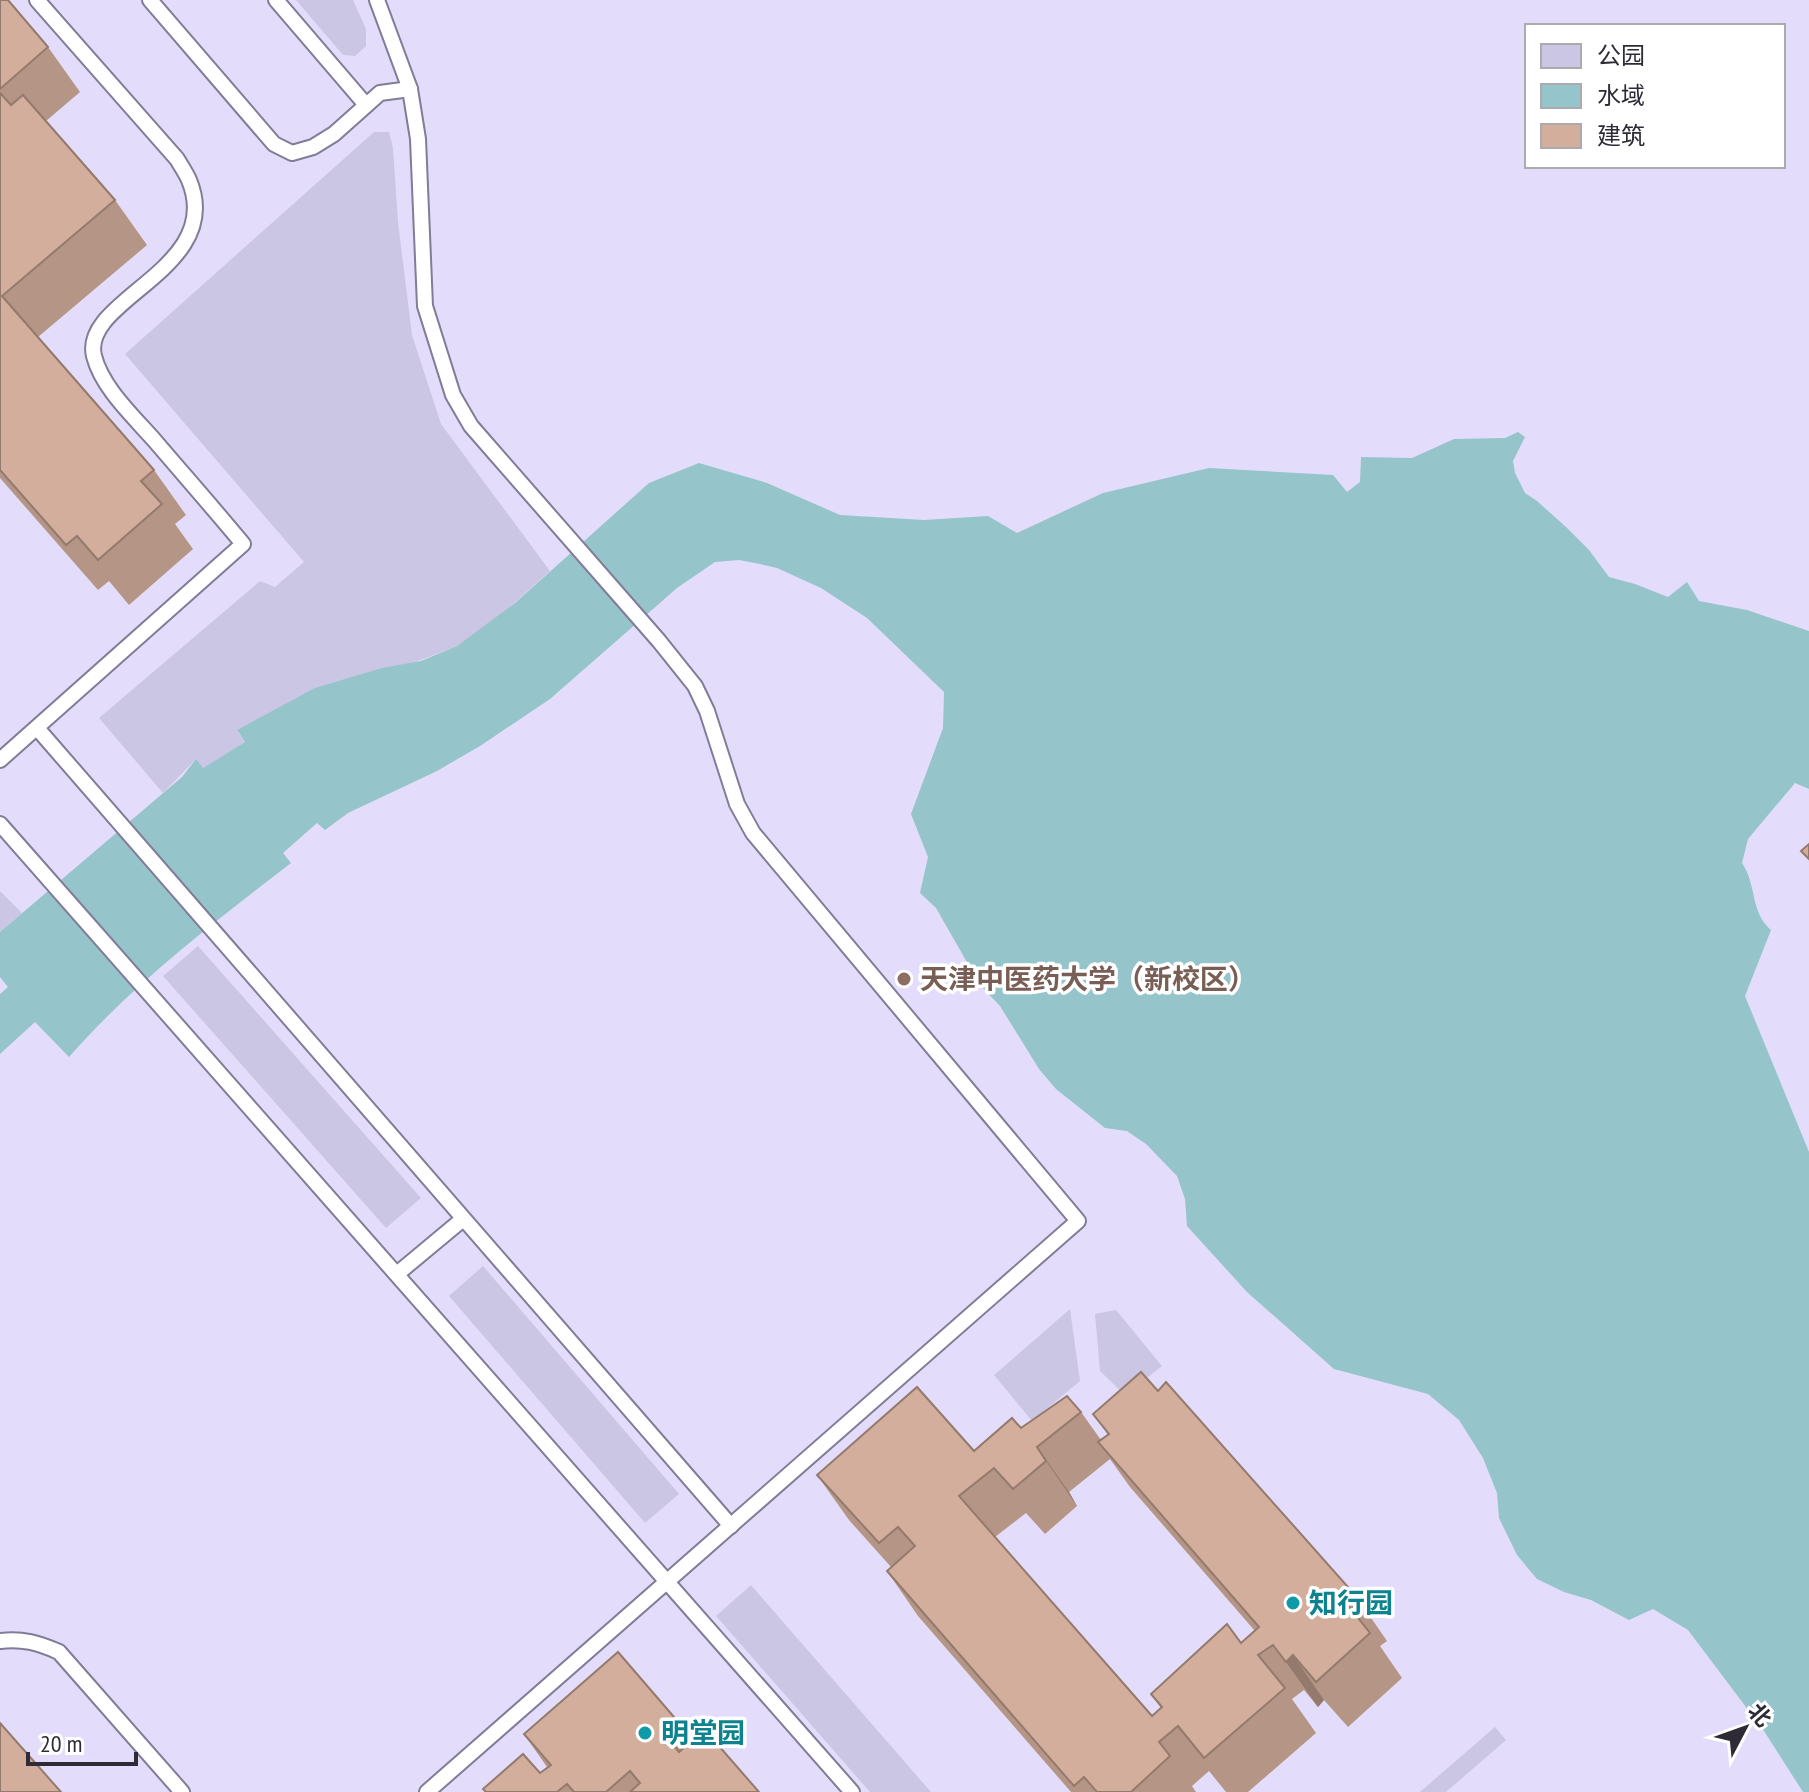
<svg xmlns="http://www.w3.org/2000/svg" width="1809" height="1792" viewBox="0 0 1809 1792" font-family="'PT Sans Narrow','Noto Sans SC',sans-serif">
<rect width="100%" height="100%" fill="#ece9fb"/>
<!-- built -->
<path fill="#e3ddfb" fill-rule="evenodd" d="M0 0H1809V1792H0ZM1527 26H1783V166H1527Z"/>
<!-- green -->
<g fill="#ccc6e5">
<polygon points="296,0 353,0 366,29 366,46 355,56 343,55"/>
<polygon points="374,132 389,132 393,148 398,222 412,335 441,424 550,571 494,621 457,646 237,731 245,742 202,769 196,759 163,793 99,718 260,581 275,587 304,562 125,354"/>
<polygon points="0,891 22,913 0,932"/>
<polygon points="198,946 421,1198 386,1228 163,976"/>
<polygon points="483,1266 679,1494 645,1523 449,1296"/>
<polygon points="1070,1309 1080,1381 1032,1421 994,1375"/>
<polygon points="1116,1310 1162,1366 1125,1395 1100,1371 1095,1314"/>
<polygon points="751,1585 931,1792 870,1792 716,1616"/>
<polygon points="1495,1727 1506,1740 1446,1792 1420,1792"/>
</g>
<!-- water -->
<path fill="#95c4cb" d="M1518 432 1525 437 1513 461 1515 473 1525 493 1537 501 1566 527 1589 550 1609 577 1635 584 1668 597 1687 582 1699 601 1747 610 1809 631V789L1795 783 1748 839 1742 863C1757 885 1750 912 1771 930L1745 996 1809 1152V1792H1803L1764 1731 1688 1630 1653 1609 1629 1620 1591 1600 1564 1592 1537 1579 1517 1555 1499 1518 1497 1493 1483 1458 1459 1420 1428 1394 1334 1369 1247 1292 1187 1226 1185 1199 1177 1176 1146 1144 1127 1131 1105 1128 1056 1089 1039 1069 1000 1006 980 985 936 908 920 893 928 857 911 814 943 728 944 692 867 618 821 588 777 568 760 564 739 560 715 562 677 588 550 699 480 746 437 771 348 813 325 830 317 823 283 853 291 863C213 923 134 983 69 1057L35 1022 0 1054V994L8 987 0 977V932L182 777 196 759 203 768 245 742 237 730 315 688 382 668 421 661 457 646 515 603 649 483 699 463 767 483 840 515 924 520 988 516 1017 533 1103 493 1209 468 1333 475 1347 492 1360 482 1361 457 1412 458 1454 439 1505 438Z"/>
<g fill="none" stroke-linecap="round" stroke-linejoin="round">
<defs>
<g id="service">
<polyline points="150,0 274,144 292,153 313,147 334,134 380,93 410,89"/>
<polyline points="276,0 366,105"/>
<polyline points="377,0 410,89 418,139 425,306 453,395 471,426 659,641 695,686 707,711 737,804 753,833 1078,1221 427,1792"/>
<polyline points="37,728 731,1526"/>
<path d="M0 760 243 544C214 509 184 475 155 441 134 417 102 388 94 356 80 299 226 269 189 180 186 173 181 166 177 159L37 0"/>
<polyline points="0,824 852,1792"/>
<polyline points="397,1274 463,1219"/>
<path d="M0 1641C22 1638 39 1643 59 1652L182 1792"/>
</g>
</defs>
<!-- service casing -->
<use href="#service" stroke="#817c97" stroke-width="18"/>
<!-- service -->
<use href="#service" stroke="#fff" stroke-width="14"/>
</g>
<!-- wall -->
<g fill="#b59686" fill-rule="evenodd">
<polygon points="0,0 48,47 80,92 46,121 115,200 147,245 38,337 154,470 186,515 175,524 193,549 129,605 109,581 98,590 0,478"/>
<path d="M1158 1391 1356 1596 1387 1641 1380 1646 1402 1678 1348 1727 1324 1700 1318 1707 1304 1690 1292 1699 1316 1733 1248 1792H1226L1209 1771 1192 1786 1196 1792H1071L918 1616 887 1571 891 1567 849 1520 817 1475 974 1451 1021 1428 1081 1412 1101 1440 1108 1435 1093 1414ZM1110 1459 1130 1487 1255 1631 1241 1643 1151 1694 1161 1708 1152 1716 995 1537 1026 1513 1045 1534 1077 1506 1069 1492Z"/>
<polygon points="680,1724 692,1740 759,1792 486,1792 540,1773 547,1767 524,1734"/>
</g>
<!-- shaded-wall -->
<g fill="#947a6d">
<polygon points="1037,1447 1069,1492 1077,1506 1046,1461"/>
<polygon points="1293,1655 1324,1700 1318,1707 1286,1662"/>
</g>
<!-- building -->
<g fill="#d3ae9c" stroke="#947a6d" stroke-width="2">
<polygon points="0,0 8,0 48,47 0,89"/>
<polygon points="0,93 11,105 23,95 115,200 2,296 154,470 141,481 162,504 98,560 77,536 66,545 0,470"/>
<polygon points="1809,844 1809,859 1801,851"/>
<polygon points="1141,1372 1158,1391 1166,1382 1356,1596 1346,1603 1370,1633 1316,1682 1293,1655 1286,1662 1273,1645 1258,1655 1285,1688 1204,1758 1178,1726 1159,1742 1170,1756 1131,1792 1097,1792 1084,1777 1074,1786 887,1571 915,1546 898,1527 879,1543 817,1475 917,1387 974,1451 1012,1418 1021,1428 1067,1396 1081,1412 1037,1447 1046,1461 1013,1489 994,1468 959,1496 1152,1716 1162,1707 1151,1694 1227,1624 1241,1643 1259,1627 1098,1442 1109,1434 1093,1414"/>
<polygon points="618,1652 680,1724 666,1736 679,1752 705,1730 759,1792 630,1792 640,1783 630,1771 606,1792 574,1792 567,1784 557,1792 486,1792 483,1789 523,1754 540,1773 551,1765 524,1734"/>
<polygon points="0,1723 61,1792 0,1792"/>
</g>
<!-- markers -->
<circle fill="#8d6e63" stroke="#fff" stroke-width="3" cx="904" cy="979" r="8"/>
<g fill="#0f9aa8" stroke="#fff" stroke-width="3">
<circle cx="1293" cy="1603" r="8"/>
<circle cx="645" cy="1733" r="8"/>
</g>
<g text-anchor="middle" stroke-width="7" stroke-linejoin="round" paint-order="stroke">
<!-- education labels -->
<g font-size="28" font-weight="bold" fill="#785e54" stroke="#fff" text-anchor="start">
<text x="920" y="989">天津中医药大学（新校区）</text>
</g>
<!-- culture labels -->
<g font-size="28" font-weight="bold" fill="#0d838f" stroke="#fff" text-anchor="start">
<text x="1309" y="1613">知行园</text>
<text x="661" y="1743">明堂园</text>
</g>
</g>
<!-- legend -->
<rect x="1525" y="24" width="260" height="144" fill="#ffffff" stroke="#abaaaf" stroke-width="2"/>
<rect x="1541" y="44" width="40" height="24" fill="#ccc6e5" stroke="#abaaaf" stroke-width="2"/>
<text x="1597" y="64" font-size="24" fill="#2e2b37">公园</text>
<rect x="1541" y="84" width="40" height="24" fill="#95c4cb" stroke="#abaaaf" stroke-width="2"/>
<text x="1597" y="104" font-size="24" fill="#2e2b37">水域</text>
<rect x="1541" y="124" width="40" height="24" fill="#d3ae9c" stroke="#abaaaf" stroke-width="2"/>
<text x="1597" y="144" font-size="24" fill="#2e2b37">建筑</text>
<!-- north arrow -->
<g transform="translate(1745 1728) rotate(49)" stroke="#ffffff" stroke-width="6" paint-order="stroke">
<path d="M0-6L14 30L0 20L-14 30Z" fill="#2e2b37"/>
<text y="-12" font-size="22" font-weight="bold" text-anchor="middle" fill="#2e2b37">北</text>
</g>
<!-- scale -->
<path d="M28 1752v12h108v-12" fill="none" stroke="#2e2b37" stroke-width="4"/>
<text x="40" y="1752" font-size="24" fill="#2e2b37" stroke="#ffffff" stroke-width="6" paint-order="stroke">20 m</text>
</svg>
